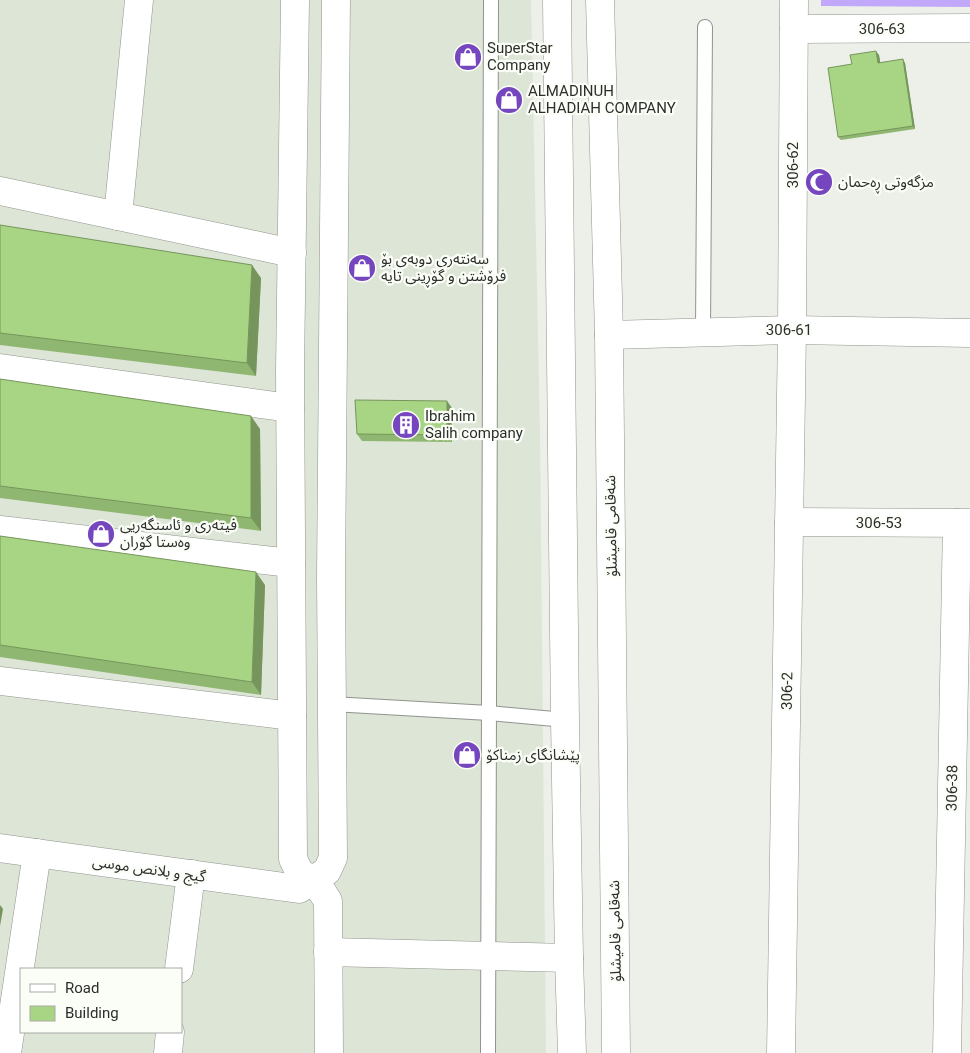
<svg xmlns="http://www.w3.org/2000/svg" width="970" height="1053" viewBox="0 0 970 1053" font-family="Roboto,'Noto Sans Arabic',sans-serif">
<rect width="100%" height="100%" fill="#ecf0e9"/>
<!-- built -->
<path fill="#dde5d7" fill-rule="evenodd" d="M0 0H531L540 432 546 1053H0ZM21 969H181V1032H21Z"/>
<!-- forest -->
<polygon fill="#c1a8fa" points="821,0 970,0 970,7 821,6"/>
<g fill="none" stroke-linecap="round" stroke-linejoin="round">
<defs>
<g id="service">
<polyline points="703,332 705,27"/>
<polyline points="332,704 489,713 565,720"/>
<polyline points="488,1053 491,0"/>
</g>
<g id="minor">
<polyline points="295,0 290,372 293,859 300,873 315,881 328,901 329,1053"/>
<polyline points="794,29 970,28"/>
<polyline points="0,191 292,253"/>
<polyline points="118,216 139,0"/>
<polyline points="609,335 792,330 970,333"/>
<polyline points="0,368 290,408"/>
<polyline points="789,522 970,523"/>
<polyline points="0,530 291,563"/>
<polyline points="0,681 292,716"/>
<polyline points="0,848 299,889 327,871 333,858 331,577 336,0"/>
<polyline points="328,952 569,958"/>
<polyline points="179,969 191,874"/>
<polyline points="7,1053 37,853"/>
<polyline points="168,1053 170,1032"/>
<polyline points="781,1053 792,330 794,0"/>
<polyline points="947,1053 957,523"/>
</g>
<g id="tertiary">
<polyline points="557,0 565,720 569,958 572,1053"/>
<polyline points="600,0 609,335 616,1053"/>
</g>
</defs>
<!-- service casing -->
<use href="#service" stroke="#90948d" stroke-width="16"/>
<!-- minor casing -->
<use href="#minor" stroke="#90948d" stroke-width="29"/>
<!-- tertiary casing -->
<use href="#tertiary" stroke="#90948d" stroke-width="29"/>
<!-- service -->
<use href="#service" stroke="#fff" stroke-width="14"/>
<!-- minor -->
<use href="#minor" stroke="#fff" stroke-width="28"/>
<!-- tertiary -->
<use href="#tertiary" stroke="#fff" stroke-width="28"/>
</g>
<!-- wall -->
<g fill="#90b771">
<polygon points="879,55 880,63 905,63 915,129 841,140 838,137"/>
<polygon points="0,225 261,278 256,376 0,345"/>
<polygon points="0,379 260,429 261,531 0,498"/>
<polygon points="452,408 452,442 362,441 357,434"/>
<polygon points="0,536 265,585 261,695 0,657"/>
</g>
<!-- shaded-wall -->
<g fill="#76955c">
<polygon points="876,51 879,55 881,67 878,63"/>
<polygon points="903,59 905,63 915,129 913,126"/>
<polygon points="252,265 261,278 256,376 247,363"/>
<polygon points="447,401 452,408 452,442 447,435"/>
<polygon points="251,416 260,429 261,531 251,518"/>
<polygon points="256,572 265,585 261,695 252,682"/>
<polygon points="0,905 3,909 0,926"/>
</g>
<!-- building -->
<g fill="#a8d583" stroke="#76955c">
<polygon points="876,51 878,63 903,59 913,126 838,137 828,68 852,64 850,55"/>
<polygon points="0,225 252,265 247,363 0,333"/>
<polygon points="0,379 251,416 251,518 0,486"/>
<polygon points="355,400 447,401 447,435 357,434"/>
<polygon points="0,536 256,572 252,682 0,645"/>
</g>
<!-- icons -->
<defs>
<symbol id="shop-disc" viewBox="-11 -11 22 22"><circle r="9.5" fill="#7546be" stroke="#fafef7"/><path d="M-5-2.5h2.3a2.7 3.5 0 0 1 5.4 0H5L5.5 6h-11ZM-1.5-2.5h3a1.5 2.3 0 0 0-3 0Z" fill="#fff"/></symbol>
<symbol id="mosque-disc" viewBox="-11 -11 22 22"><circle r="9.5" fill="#7546be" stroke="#fafef7"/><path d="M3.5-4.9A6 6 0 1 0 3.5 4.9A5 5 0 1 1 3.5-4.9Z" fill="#fff"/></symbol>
<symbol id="building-disc" viewBox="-11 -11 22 22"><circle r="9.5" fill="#7546be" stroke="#fafef7"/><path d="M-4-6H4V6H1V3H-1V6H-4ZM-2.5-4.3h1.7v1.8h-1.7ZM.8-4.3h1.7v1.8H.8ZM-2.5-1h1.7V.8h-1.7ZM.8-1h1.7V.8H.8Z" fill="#fff"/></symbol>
</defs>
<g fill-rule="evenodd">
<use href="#shop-disc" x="452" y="41" width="32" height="32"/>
<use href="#shop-disc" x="493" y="84" width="32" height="32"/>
<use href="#mosque-disc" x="803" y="166" width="32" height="32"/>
<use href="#shop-disc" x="346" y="252" width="32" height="32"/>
<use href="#building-disc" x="390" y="409" width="32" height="32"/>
<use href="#shop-disc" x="85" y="518" width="32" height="32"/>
<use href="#shop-disc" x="451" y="739" width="32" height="32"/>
</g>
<g text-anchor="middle" stroke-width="4.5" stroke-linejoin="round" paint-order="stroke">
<!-- street labels -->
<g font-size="15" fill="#2c2e2b" stroke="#fafef7">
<text x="882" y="34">306-63</text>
<text transform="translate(793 165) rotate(-90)" y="5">306-62</text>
<text x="789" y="335">306-61</text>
<text x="879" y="528">306-53</text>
<text transform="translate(611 526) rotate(-91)" y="5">شەقامی قامیشلۆ</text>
<text transform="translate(787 691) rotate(-89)" y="5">306-2</text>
<text transform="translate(952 788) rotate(-89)" y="5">306-38</text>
<text transform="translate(149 869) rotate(8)" y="5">گيج و بلانص موسى</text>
<text transform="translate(615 931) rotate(-91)" y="5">شەقامی قامیشلۆ</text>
</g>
<!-- poi labels -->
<g font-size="15" fill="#2c2e2b" stroke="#fafef7" text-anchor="start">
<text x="487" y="53">SuperStar<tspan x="487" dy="17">Company</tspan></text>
<text x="528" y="96">ALMADINUH<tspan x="528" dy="17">ALHADIAH COMPANY</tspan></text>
<text x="838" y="187">مزگەوتی ڕەحمان</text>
<text x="381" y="264">سەنتەری دوبەی بۆ<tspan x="381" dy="17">فرۆشتن و گۆڕینی تایە</tspan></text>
<text x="425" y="421">Ibrahim<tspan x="425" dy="17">Salih company</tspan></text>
<text x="120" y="530">فیتەری و ئاسنگەریی<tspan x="120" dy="17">وەستا گۆران</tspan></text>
<text x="486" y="760">پێشانگای زمناكۆ</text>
</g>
</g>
<!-- legend -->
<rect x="20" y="968" width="162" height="65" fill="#fafef7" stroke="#a8aba5"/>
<rect x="30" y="984" width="25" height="8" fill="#ffffff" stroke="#a8aba5"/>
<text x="65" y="993" font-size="15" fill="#2c2e2b">Road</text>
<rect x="30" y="1006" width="25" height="15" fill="#a8d583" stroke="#a8aba5"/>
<text x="65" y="1018" font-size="15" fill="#2c2e2b">Building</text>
</svg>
